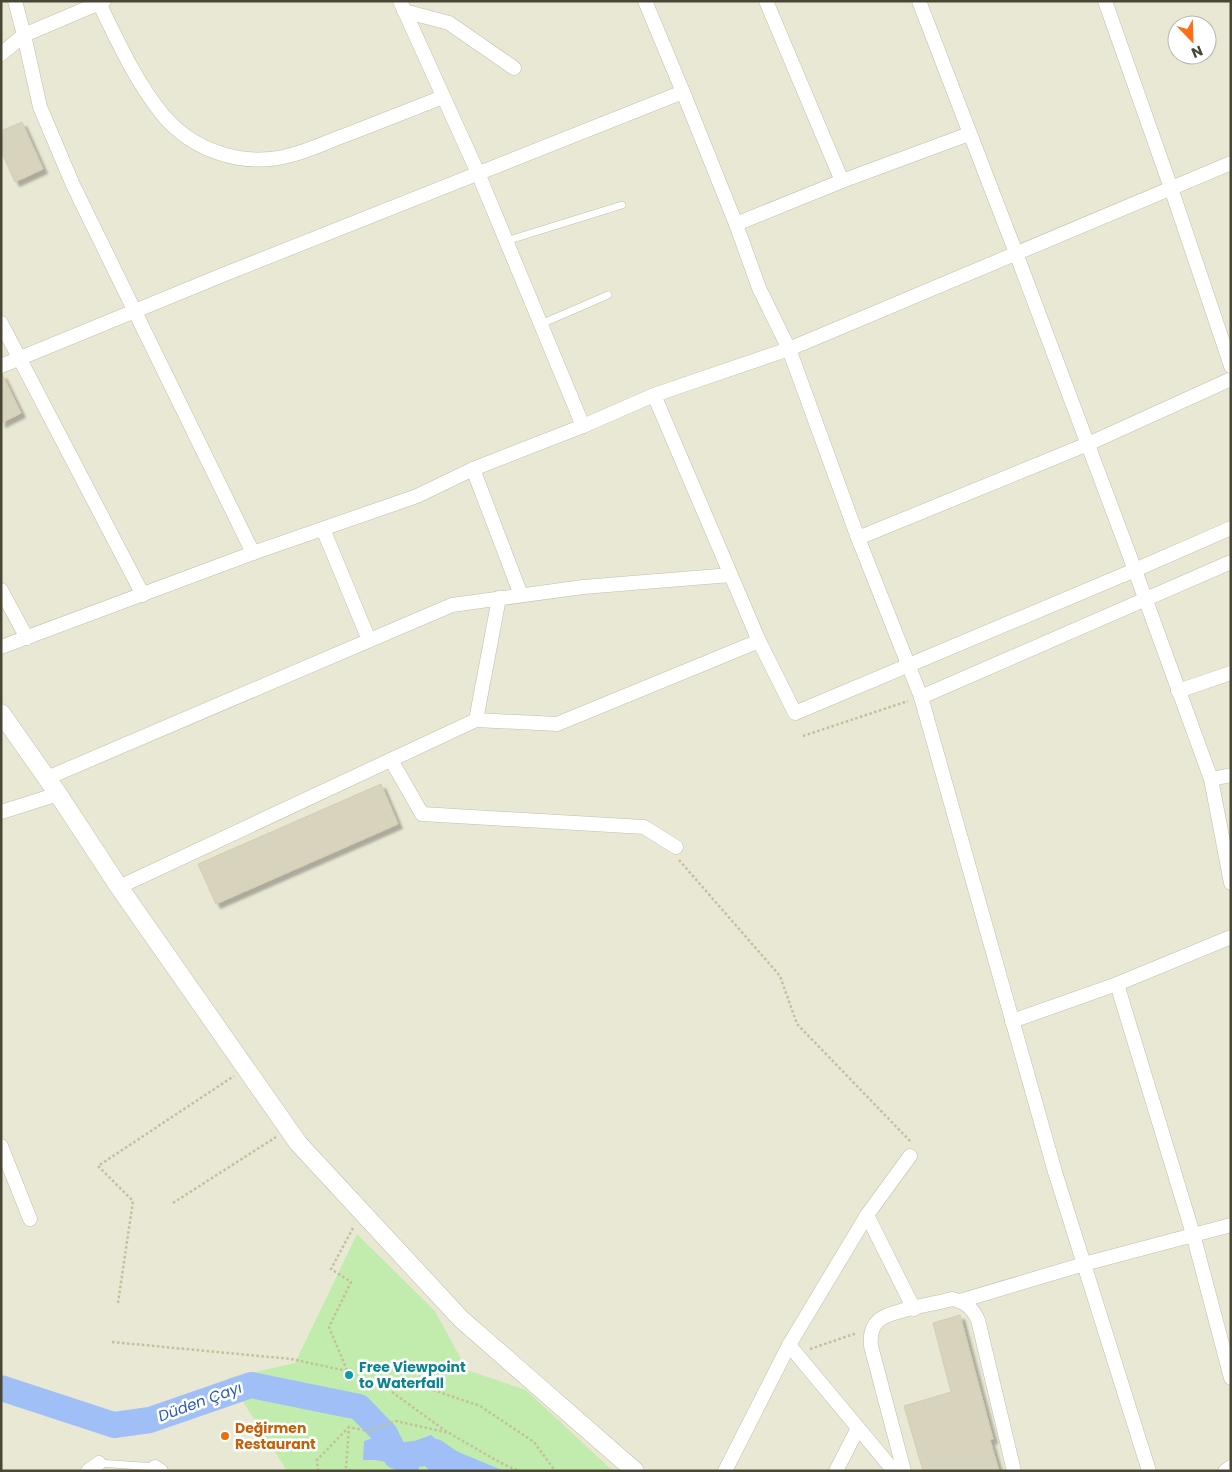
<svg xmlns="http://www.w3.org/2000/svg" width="1232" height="1472" viewBox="0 0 1232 1472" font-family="Poppins,sans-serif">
<defs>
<filter id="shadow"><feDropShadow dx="4.5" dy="4.5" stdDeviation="1" flood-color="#0004"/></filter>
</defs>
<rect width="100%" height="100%" fill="#f5f4e8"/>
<!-- residential -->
<path fill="#e9e8d5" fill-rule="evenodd" d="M1 1H1231V1471H1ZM1177 25H1207V55H1177Z"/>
<!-- green -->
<polygon fill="#c2ecae" points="357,1234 435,1311 467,1370 526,1390 613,1471 287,1471 228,1378 295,1363"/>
<!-- water -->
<path fill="#a0bff6" d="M385 1434 401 1446 431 1435 444 1446 504 1471H430L421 1462 418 1471H397C388 1459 376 1460 363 1460L364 1441Z"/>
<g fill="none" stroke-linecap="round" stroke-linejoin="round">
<!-- river -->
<polyline stroke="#a0bff6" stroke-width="26" points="1,1388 114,1425 150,1420 251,1385 359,1407 385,1434 396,1456 435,1452 462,1471"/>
</g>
<!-- building -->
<g fill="#d8d3bc" stroke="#d3cdaf" filter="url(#shadow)">
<polygon points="22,122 43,169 15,182 1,151 1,131"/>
<polygon points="2,374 21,413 1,423 1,375"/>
<polygon points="381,784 398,824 216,904 198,864"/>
<polygon points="960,1315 993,1439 990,1440 999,1471 923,1471 904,1406 951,1392 933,1323"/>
</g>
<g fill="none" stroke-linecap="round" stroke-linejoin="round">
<defs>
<g id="service">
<polyline points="506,241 622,205"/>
<polyline points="541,324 608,295"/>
<polyline points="99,1463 155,1467"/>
</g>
<g id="minor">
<polyline points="15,1 24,35 40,107 73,185 253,553"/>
<polyline points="400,1 478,173 583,426"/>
<polyline points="645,1 683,92 736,224 759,288 789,349 858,538 921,697 1055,1172 1149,1471"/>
<polyline points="766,1 842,181"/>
<polyline points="919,1 1016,253 1129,554 1211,779 1231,883"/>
<polyline points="1105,1 1171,188 1231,366"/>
<path d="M99 3C118 42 136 82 163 115 194 152 245 168 291 155 311 150 331 140 351 133 382 121 412 109 443 97"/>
<polyline points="404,11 449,23 514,68"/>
<polyline points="1,54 24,35 104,1"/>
<polyline points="736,224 842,181 969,134"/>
<polyline points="1,323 143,595"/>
<polyline points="1,366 225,274 683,92"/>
<polyline points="654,395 759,641 795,713 1135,570 1231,528"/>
<polyline points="473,469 583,426 654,395 789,349 1231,163"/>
<polyline points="323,529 369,640"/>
<polyline points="858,538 1088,444 1231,379"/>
<polyline points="1,590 27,638"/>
<polyline points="1,647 253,553 417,496 473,469 521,595"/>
<polyline points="1178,691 1231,673"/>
<polyline points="921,697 1231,562"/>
<polyline points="476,720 499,598"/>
<polyline points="391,760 422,814 644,827 676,847"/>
<polyline points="47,778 452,605 583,587 731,575"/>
<polyline points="1211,779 1231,775"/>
<polyline points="1,812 58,794"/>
<polyline points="119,887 476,720 557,724 759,641"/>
<polyline points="1117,984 1193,1234 1231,1378"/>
<polyline points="1012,1021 1117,984 1231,937"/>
<polyline points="1,1146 30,1219"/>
<polyline points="867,1215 914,1309"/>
<polyline points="960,1301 1084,1264 1231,1225"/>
<polyline points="789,1345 894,1471"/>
<polyline points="155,1467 161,1471"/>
<polyline points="88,1471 99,1463"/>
<polyline points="725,1471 789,1345 867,1215 910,1156"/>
<polyline points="836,1471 858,1428"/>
<path d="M904 1471 871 1346C870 1337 871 1327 879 1320 891 1310 935 1304 952 1299 965 1302 972 1307 978 1320L1014 1471"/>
<polyline points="1225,1471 1231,1467"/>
</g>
<polyline id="tertiary" points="1,713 58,794 119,887 298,1143 461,1319 635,1471"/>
</defs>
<!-- service casing -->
<use href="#service" stroke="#c1bfa9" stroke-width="8"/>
<!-- minor casing -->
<use href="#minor" stroke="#c1bfa9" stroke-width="15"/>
<!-- tertiary casing -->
<use href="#tertiary" stroke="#c1bfa9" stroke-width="19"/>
<!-- path -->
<g stroke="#c4bf99" stroke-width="2.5" stroke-dasharray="2.5 2.5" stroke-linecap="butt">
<polyline points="803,736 908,701"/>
<polyline points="679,860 780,976 797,1024 912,1143"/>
<polyline points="173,1203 276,1137"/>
<polyline points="118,1303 133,1201 98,1166 234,1076"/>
<polyline points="112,1342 291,1359 347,1371"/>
<polyline points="810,1349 857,1333"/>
<polyline points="349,1375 329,1327 351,1282 331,1269 354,1226"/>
<polyline points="433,1390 480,1406 534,1442 555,1471"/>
<polyline points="392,1392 447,1432"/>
<polyline points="318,1471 317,1460 349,1427"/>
<polyline points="351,1471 346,1467 349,1427 368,1431 396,1421 449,1433 501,1463 519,1471"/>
</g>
<!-- service -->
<use href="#service" stroke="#fff" stroke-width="7"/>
<!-- minor -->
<use href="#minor" stroke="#fff" stroke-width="14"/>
<!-- tertiary -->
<use href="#tertiary" stroke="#fff" stroke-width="18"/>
</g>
<!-- markers -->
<circle fill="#0f9aa8" stroke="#fff" stroke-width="2" cx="349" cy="1375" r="5"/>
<circle fill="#e8710a" stroke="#fff" stroke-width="2" cx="225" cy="1436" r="5"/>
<g text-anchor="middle" stroke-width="5" stroke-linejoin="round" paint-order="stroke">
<!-- culture labels -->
<g font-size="14" font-weight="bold" fill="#0d838f" stroke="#fff" text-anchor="start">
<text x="359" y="1372">Free Viewpoint<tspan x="359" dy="16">to Waterfall</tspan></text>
</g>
<!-- food labels -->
<g font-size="14" font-weight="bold" fill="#c56008" stroke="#fff" text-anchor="start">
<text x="235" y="1433">Değirmen<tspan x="235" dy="16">Restaurant</tspan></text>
</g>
<!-- water labels -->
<g font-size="15" font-style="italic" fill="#265bbe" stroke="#fff">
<text transform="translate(200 1402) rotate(-20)" y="5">Düden Çayı</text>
</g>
</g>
<!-- border -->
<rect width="1232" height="1472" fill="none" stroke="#494636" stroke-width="5"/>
<!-- north arrow -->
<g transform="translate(1192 40) rotate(157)"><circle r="24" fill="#ffffff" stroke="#b6b5af"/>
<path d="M0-4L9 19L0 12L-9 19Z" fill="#ff6e15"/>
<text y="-8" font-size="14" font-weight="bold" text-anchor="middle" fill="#494636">N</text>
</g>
</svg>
